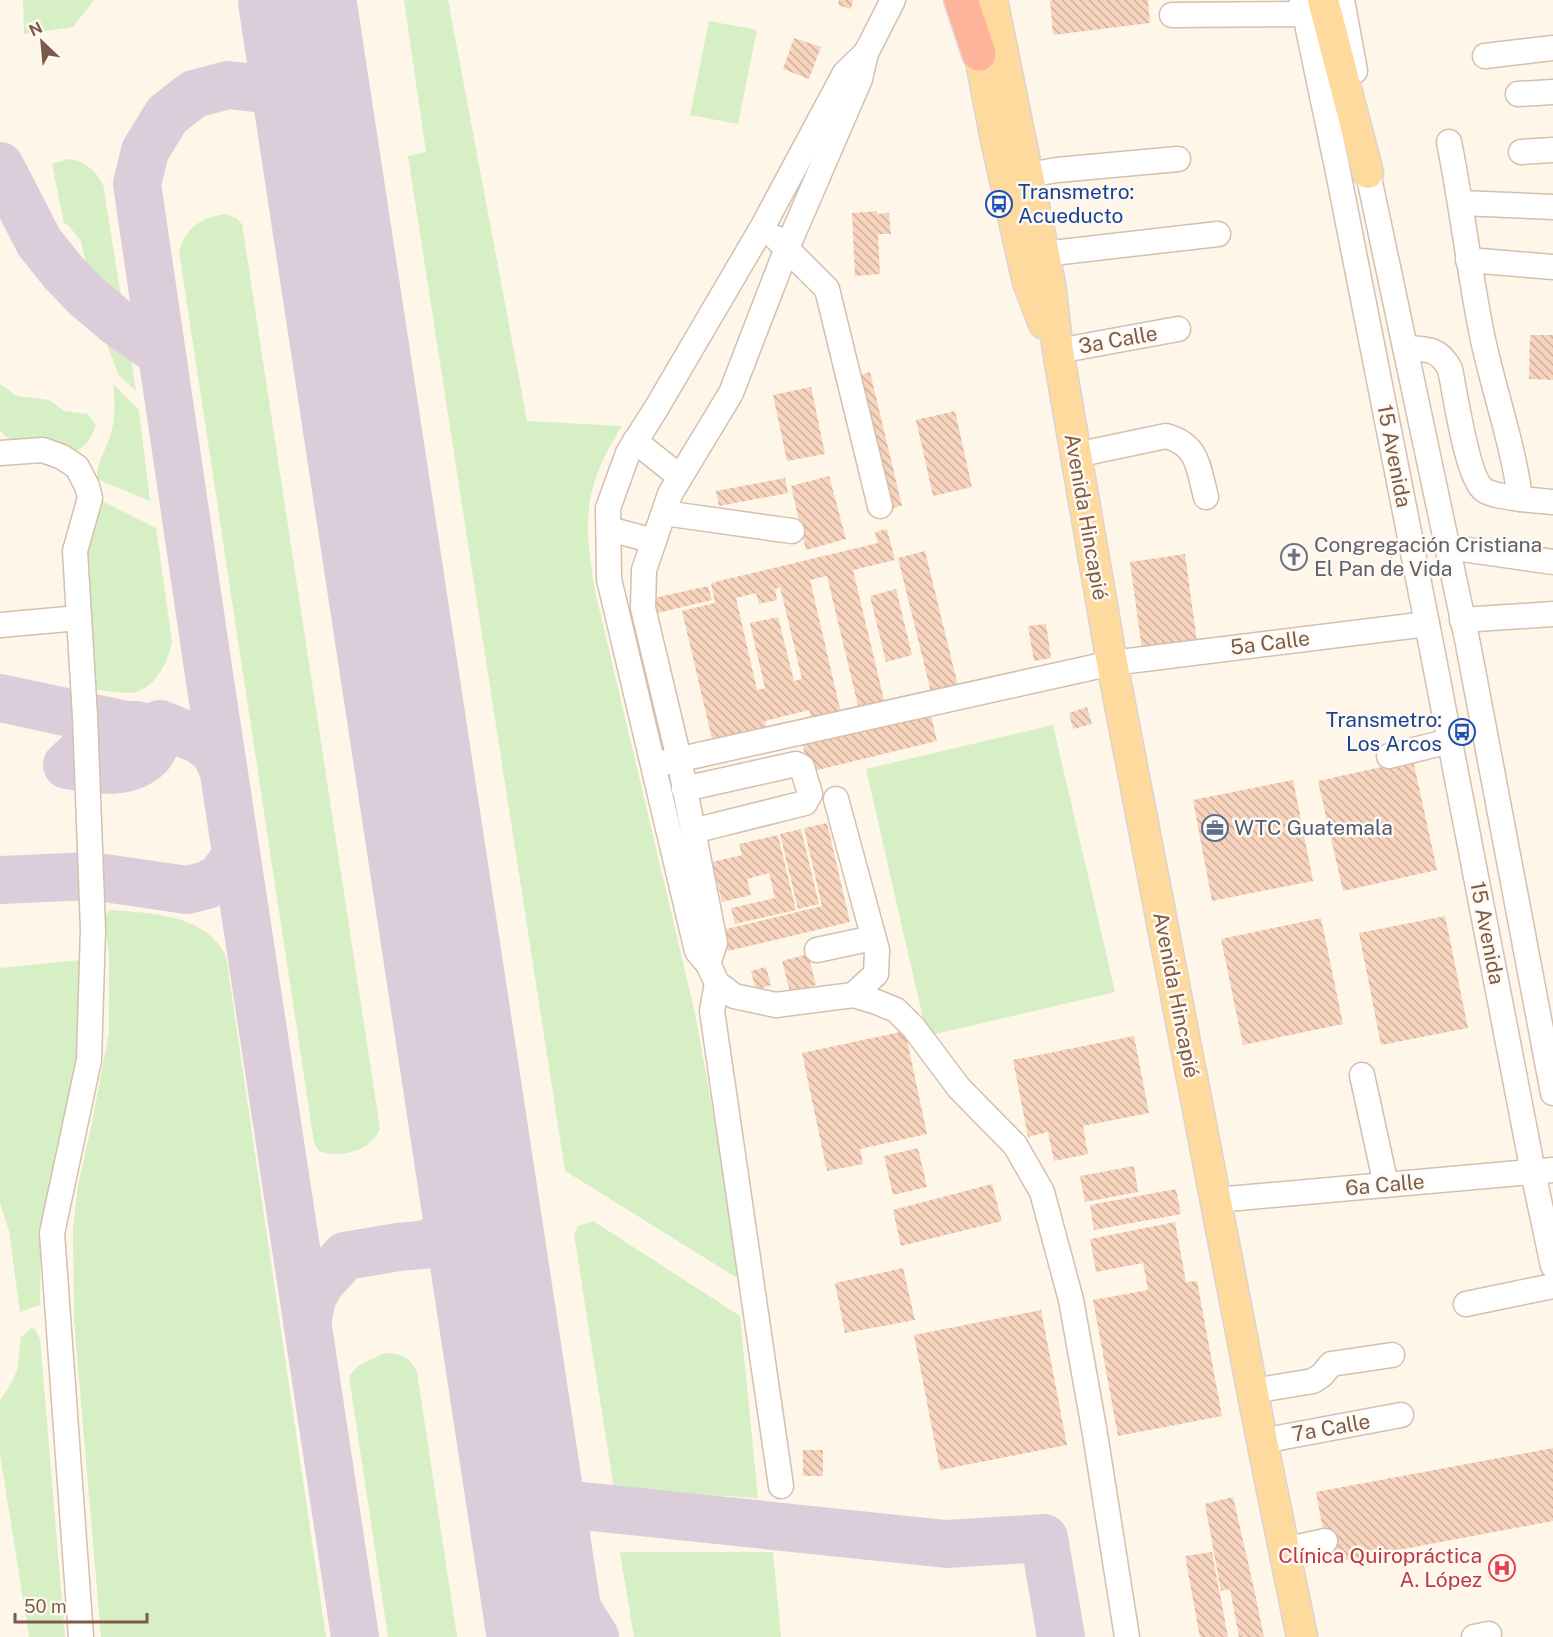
<svg xmlns="http://www.w3.org/2000/svg" width="1553" height="1637" viewBox="0 0 1553 1637" font-family="'Public Sans',sans-serif">
<defs>
<pattern id="building-back-hatch" width="6" height="6" patternUnits="userSpaceOnUse" patternTransform="scale(1.5)"><rect width="6" height="6" fill="#f7d4bd"/><path d="M-1 5l2 2M0 0l6 6M5-1l2 2" fill="none" stroke="#cdaf9c"/></pattern>
</defs>
<rect width="100%" height="100%" fill="#fef6e9"/>
<!-- green -->
<g fill="#d6efc5">
<polygon points="23,0 94,0 73,27 24,34"/>
<path d="M404 0H448L527 421 622 426C583 488 583 520 595 591L695 1013 719 1145 739 1279 565 1171 408 156 426 152Z"/>
<polygon points="709,21 757,30 738,124 690,115"/>
<path d="M68 159C84 160 95 170 103 184L136 391 118 374 108 347 95 305 81 241 69 226 64 223 52 164Z"/>
<path d="M225 214 236 218 242 224 380 1129C371 1151 339 1159 319 1151L314 1142 179 251C186 227 201 218 225 214Z"/>
<path d="M0 384 17 396 49 400 64 411 88 414 96 425C91 437 87 447 74 452L14 441 6 437 0 430Z"/>
<path d="M113 384 139 410 150 501 97 479C96 462 107 449 111 433 116 416 115 400 113 384Z"/>
<path d="M102 501 156 528 172 642C168 663 153 693 128 693 115 693 102 690 90 688L83 574 91 525Z"/>
<polygon points="1053,725 1115,992 927,1036 866,769"/>
<path d="M110 910C151 913 205 914 226 956L326 1637H101L74 1320 73 1228 78 1185 92 1123 109 1032V956L104 917Z"/>
<polygon points="81,960 84,1030 41,1232 40,1305 20,1312 9,1231 0,1203 0,968"/>
<polygon points="593,1221 740,1316 758,1498 614,1489 574,1234 578,1226"/>
<polygon points="32,1328 35,1329 40,1339 65,1637 29,1637 0,1454 0,1400 9,1387 17,1371 21,1337"/>
<path d="M385 1353C402 1354 409 1356 417 1372L457 1637H388L349 1376 358 1366Z"/>
<polygon points="620,1552 773,1552 781,1637 634,1637"/>
</g>
<g fill="none" stroke-linecap="round" stroke-linejoin="round">
<!-- taxiway -->
<g stroke="#dccdda" stroke-width="48">
<polyline points="317,128 290,100 265,89 228,85 194,94 167,115 145,151 137,184 208,668 355,1637"/>
<polyline points="0,166 39,242 63,272 86,296 118,323 162,354"/>
<polyline points="0,698 126,725 137,725"/>
<path d="M126 725 102 733 67 765C94 769 127 777 149 755 156 748 158 733 160 724L200 740 215 752 223 769"/>
<polyline points="0,880 91,876 187,890 207,885 220,878 236,856"/>
<path d="M427 1243C449 1236 467 1229 481 1210"/>
<polyline points="307,1323 312,1298 321,1282 345,1256 398,1247 443,1243 454,1243 472,1248 488,1260"/>
<polyline points="525,1500 946,1544 1044,1538 1061,1637"/>
<polyline points="530,1534 595,1637"/>
</g>
<!-- runway -->
<polyline stroke="#dccdda" stroke-width="118" points="297,0 546,1637"/>
</g>
<!-- building -->
<g fill="url(#building-back-hatch)" fill-rule="evenodd">
<polygon points="839,0 853,0 851,9 838,5"/>
<polygon points="1050,0 1148,0 1150,23 1053,35"/>
<polygon points="794,38 821,47 809,79 783,69"/>
<polygon points="877,211 877,214 889,213 891,234 878,234 880,274 855,276 852,213"/>
<polygon points="1530,335 1553,335 1553,380 1529,379"/>
<polygon points="870,372 902,506 887,509 856,376"/>
<polygon points="811,387 825,454 787,461 773,395"/>
<polygon points="955,411 972,487 933,496 916,420"/>
<polygon points="829,476 846,539 806,550 791,486"/>
<polygon points="785,478 788,493 719,506 716,491"/>
<path d="M887 529 895 560 853 570 885 704 859 710 827 576 810 580 841 713 812 720 809 710 765 721 767 730 713 743 682 611 715 603 711 583 878 543 875 532ZM780 587 802 679 794 681 778 617 750 623 765 688 757 690 736 598 756 593 759 604 777 600 775 589Z"/>
<polygon points="925,551 958,686 931,692 898,558"/>
<polygon points="1185,554 1197,642 1142,650 1130,562"/>
<polygon points="708,586 712,600 657,613 654,598"/>
<polygon points="896,589 912,655 886,662 870,596"/>
<polygon points="1046,624 1051,658 1034,661 1028,626"/>
<polygon points="1087,707 1092,724 1073,729 1069,713"/>
<polygon points="931,715 937,741 809,772 801,738 825,733 827,740"/>
<polygon points="1413,760 1437,870 1343,891 1318,781"/>
<polygon points="1293,780 1313,881 1212,901 1193,800"/>
<polygon points="827,823 850,922 728,951 722,930 822,906 804,828"/>
<polygon points="801,829 819,904 798,909 780,834"/>
<polygon points="778,835 796,910 735,924 731,908 775,898 769,873 747,879 751,895 722,902 712,862 742,855 739,844"/>
<polygon points="1445,916 1468,1028 1381,1045 1359,933"/>
<polygon points="1321,918 1343,1024 1243,1045 1221,939"/>
<polygon points="808,954 816,985 790,992 782,961"/>
<polygon points="766,967 771,985 756,990 751,971"/>
<polygon points="905,1031 927,1134 860,1149 863,1164 827,1171 802,1053"/>
<polygon points="1134,1036 1149,1113 1083,1126 1088,1154 1054,1161 1048,1132 1028,1137 1013,1060"/>
<polygon points="918,1148 927,1187 893,1195 884,1156"/>
<polygon points="1134,1166 1138,1192 1085,1202 1080,1176"/>
<polygon points="992,1184 1002,1221 901,1246 893,1210"/>
<polygon points="1176,1189 1181,1214 1094,1230 1090,1205"/>
<polygon points="1175,1222 1186,1282 1197,1281 1222,1416 1118,1436 1093,1300 1148,1290 1143,1263 1096,1272 1090,1239"/>
<polygon points="903,1268 915,1320 845,1333 835,1283"/>
<polygon points="1041,1310 1067,1445 940,1470 914,1335"/>
<polygon points="1553,1448 1553,1521 1329,1563 1316,1492"/>
<rect x="803" y="1450" width="20" height="26"/>
<polygon points="1233,1497 1253,1584 1264,1637 1239,1637 1230,1589 1221,1591 1205,1504"/>
<polygon points="1212,1552 1228,1637 1200,1637 1185,1556"/>
</g>
<g fill="none" stroke-linecap="round" stroke-linejoin="round">
<defs>
<g id="minor">
<polyline points="1302,0 1339,177 1432,649 1533,1172 1553,1266"/>
<polyline points="1342,0 1355,71"/>
<polyline points="1172,15 1305,14"/>
<polyline points="866,53 845,73 763,226 657,407 628,453 608,508 609,579 697,951 708,964 717,983 734,996 776,1005 853,995 874,1001 896,1010 914,1028 959,1088 1015,1145 1042,1192 1071,1300 1095,1434 1127,1637"/>
<polyline points="1485,56 1553,48"/>
<polyline points="1518,94 1553,92"/>
<path d="M1449 142C1462 206 1469 271 1482 335 1493 389 1514 446 1520 499L1553 502"/>
<polyline points="1521,152 1553,150"/>
<polyline points="1366,156 1368,173 1468,644 1553,1093"/>
<polyline points="1028,175 1057,170 1178,159"/>
<polyline points="1461,203 1553,207"/>
<polyline points="776,238 827,289 880,506"/>
<polyline points="1044,254 1218,234"/>
<polyline points="1468,260 1553,267"/>
<path d="M1405 348C1427 349 1439 348 1450 369 1455 392 1467 478 1484 490 1493 496 1510 497 1520 499"/>
<polyline points="1058,351 1178,329"/>
<polyline points="635,441 680,477"/>
<polyline points="0,453 43,450 62,457 77,467 87,486 90,498 75,551 85,716 93,929 89,1060 52,1233 81,1637"/>
<path d="M1076 455 1166 436C1199 445 1198 468 1206 497"/>
<polyline points="664,513 792,531"/>
<polyline points="609,529 654,541"/>
<polyline points="1448,547 1553,562"/>
<polyline points="1462,620 1553,614"/>
<polyline points="0,625 79,618"/>
<polyline points="1389,756 1450,741"/>
<polyline points="663,763 1112,663 1427,624"/>
<polyline points="684,789 796,764 802,767 810,794 805,803 693,831"/>
<polyline points="836,799 877,950 876,974 853,995"/>
<polyline points="817,950 873,938"/>
<polyline points="708,964 715,943 679,759 643,608 644,570 670,494 731,393 787,248 860,79 866,53 893,0"/>
<polyline points="717,983 712,1011 781,1486"/>
<polyline points="1362,1075 1386,1185"/>
<polyline points="1216,1200 1553,1170"/>
<polyline points="1466,1304 1553,1286"/>
<polyline points="1253,1391 1313,1381 1322,1375 1331,1364 1392,1355"/>
<polyline points="1262,1441 1401,1415"/>
<polyline points="1285,1550 1325,1541"/>
<polyline points="1474,1637 1489,1634"/>
</g>
<g id="major">
<polyline points="992,0 1050,284 1058,351 1112,663 1262,1441 1302,1637"/>
<polyline points="1323,0 1368,173"/>
<polyline points="975,30 996,140 1028,282 1044,324"/>
</g>
<polyline id="highway" points="961,0 979,54"/>
</defs>
<!-- minor casing -->
<use href="#minor" stroke="#d5bfaf" stroke-width="27"/>
<!-- major casing -->
<use href="#major" stroke="#ddd4d0" stroke-width="33"/>
<!-- highway casing -->
<use href="#highway" stroke="#ddd4d0" stroke-width="36"/>
<!-- minor -->
<use href="#minor" stroke="#fff" stroke-width="24"/>
<!-- major -->
<use href="#major" stroke="#ffda9f" stroke-width="30"/>
<!-- highway -->
<use href="#highway" stroke="#feb39a" stroke-width="33"/>
</g>
<!-- icons -->
<defs>
<symbol id="bus-ring" viewBox="-11 -11 22 22"><circle r="9.5" fill="#fff9f1" stroke="#1a4fb4" stroke-width="1.5"/><path d="M-5-6H5V4H4V6H2V4H-2V6H-4V4H-5ZM-3.5-4V0h7V-4ZM-3.5 1.2v1.5H-2V1.2ZM2 1.2v1.5H3.5V1.2Z" fill="#1a4fb4"/></symbol>
<symbol id="church-ring" viewBox="-11 -11 22 22"><circle r="9.5" fill="#fff9f1" stroke="#6b7280" stroke-width="1.5"/><path d="M-1.2-6h2.4v3.5h3.3v2.4h-3.3V6h-2.4V-.1h-3.3v-2.4h3.3Z" fill="#6b7280"/></symbol>
<symbol id="office-ring" viewBox="-11 -11 22 22"><circle r="9.5" fill="#fff9f1" stroke="#5c6f8a" stroke-width="1.5"/><path d="M-6-3h4V-5.5h4V-3h4V5H-6ZM-1-4.5V-3h2v-1.5ZM-6 0V1H6V0Z" fill="#5c6f8a"/></symbol>
<symbol id="hospital-ring" viewBox="-11 -11 22 22"><circle r="9.5" fill="#fff9f1" stroke="#e0444e" stroke-width="1.5"/><path d="M-5-5h3v3.5h4V-5h3V5h-3V1.5h-4V5h-3Z" fill="#e0444e"/></symbol>
</defs>
<g fill-rule="evenodd">
<use href="#bus-ring" x="984" y="189" width="30" height="30"/>
<use href="#church-ring" x="1279" y="542" width="30" height="30"/>
<use href="#bus-ring" x="1447" y="717" width="30" height="30"/>
<use href="#office-ring" x="1200" y="813" width="30" height="30"/>
<use href="#hospital-ring" x="1487" y="1553" width="30" height="30"/>
</g>
<g text-anchor="middle" stroke-width="5" stroke-linejoin="round" paint-order="stroke">
<!-- transit labels -->
<g font-size="21" fill="#164399" stroke="#fff9f1" text-anchor="start">
<text x="1018" y="199">Transmetro:<tspan x="1018" dy="24">Acueducto</tspan></text>
<text x="1442" y="727" text-anchor="end">Transmetro:<tspan x="1442" dy="24">Los Arcos</tspan></text>
</g>
<!-- street labels -->
<g font-size="21" fill="#7d5b49" stroke="#fff9f1">
<text transform="translate(1118 340) rotate(-10)" y="7">3a Calle</text>
<text transform="translate(1394 456) rotate(79)" y="7">15 Avenida</text>
<text transform="translate(1086 517) rotate(80)" y="7">Avenida Hincapié</text>
<text transform="translate(1270 643) rotate(-7)" y="7">5a Calle</text>
<text transform="translate(1487 933) rotate(79)" y="7">15 Avenida</text>
<text transform="translate(1176 995) rotate(79)" y="7">Avenida Hincapié</text>
<text transform="translate(1385 1185) rotate(-5)" y="7">6a Calle</text>
<text transform="translate(1331 1428) rotate(-10)" y="7">7a Calle</text>
</g>
<!-- worship labels -->
<g font-size="21" fill="#5b616d" stroke="#fff9f1" text-anchor="start">
<text x="1314" y="552">Congregación Cristiana<tspan x="1314" dy="24">El Pan de Vida</tspan></text>
</g>
<!-- service labels -->
<g font-size="21" fill="#4e5e75" stroke="#fff9f1" text-anchor="start">
<text x="1234" y="835">WTC Guatemala</text>
</g>
<!-- health labels -->
<g font-size="21" fill="#be3a42" stroke="#fff9f1" text-anchor="end">
<text x="1482" y="1563">Clínica Quiropráctica<tspan x="1482" dy="24">A. López</tspan></text>
</g>
</g>
<!-- north arrow -->
<g transform="translate(42 42) rotate(334)" stroke="#fff9f1" stroke-width="4.5" paint-order="stroke">
<path d="M0-4.5L10 22L0 15L-10 22Z" fill="#7d5b49"/>
<text y="-9" font-size="16" font-weight="bold" text-anchor="middle" fill="#7d5b49">N</text>
</g>
<!-- scale -->
<path d="M15 1613v9h132v-9" fill="none" stroke="#7d5b49" stroke-width="3"/>
<text x="24" y="1613" font-size="18" fill="#7d5b49" stroke="#fff9f1" stroke-width="4.5" paint-order="stroke">50 m</text>
</svg>
